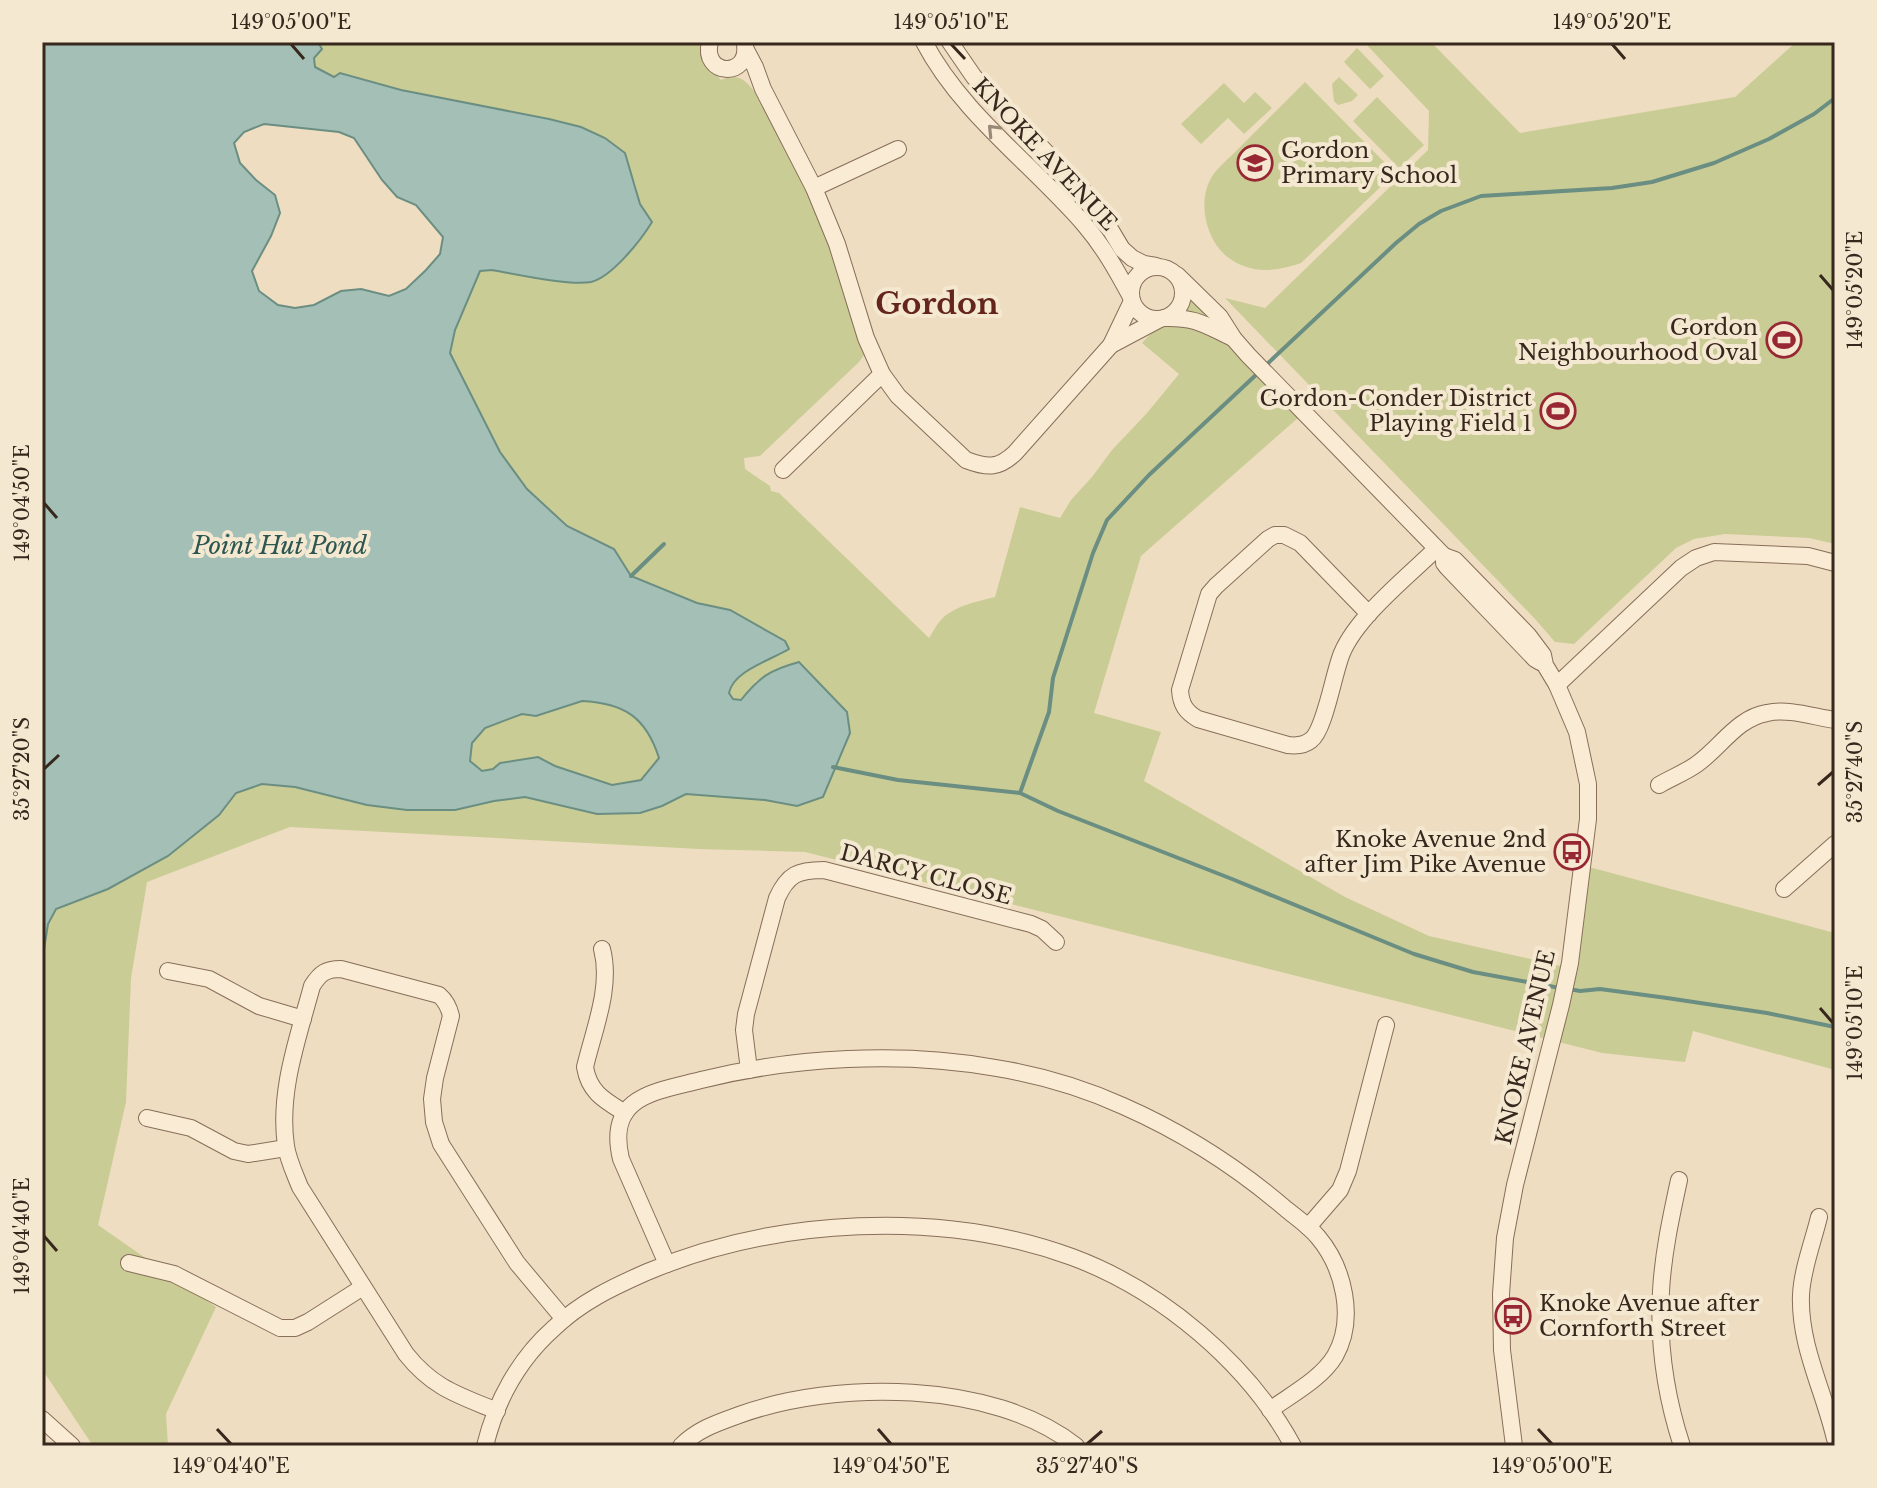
<svg xmlns="http://www.w3.org/2000/svg" width="1877" height="1488" viewBox="0 0 1877 1488" font-family="'Libre Baskerville',serif">
<rect width="100%" height="100%" fill="#eeddc1"/>
<!-- green -->
<g fill="#cacc95">
<path d="M318 42H696L700 46 702 58 721 80C727 77 733 76 739 78 752 82 765 109 772 121 799 171 823 224 840 278 848 304 855 329 864 355L859 362 760 456 744 458 745 469 770 486 771 491 779 493 929 638C932 633 936 626 940 621 953 606 976 602 995 597L1020 507 1060 518 1071 500 1092 477 1112 450 1147 413 1179 374 1142 343 1192 290 1307 410 1141 556 1094 713 1161 732 1144 781 1345 897 1429 936 1574 969 1589 867 1835 933V1070L1693 1031 1685 1062 1602 1053 805 852 699 849 290 827 147 882 131 978 126 1102 98 1225 216 1307 166 1414 168 1446H93L42 1369V962L48 924 56 908 108 889 168 856 219 815 236 793 262 784 295 787 367 805 407 810 525 797 597 814 640 813 662 806 686 794 765 800 797 806 815 680 799 662 756 681 741 701 733 699 729 693C733 671 771 661 788 649L730 610 697 603 631 576 614 549 567 526 527 489 500 452 450 353 455 330 480 271 492 270 567 282H592L613 269 640 204 635 182 549 119 401 90 340 73 334 77 315 67 314 58 321 49Z"/>
<polygon points="1364,42 1431,42 1520,133 1735,97 1796,42 1835,42 1835,544 1809,538 1725,534 1694,539 1676,548 1574,644 1555,642 1536,620 1225,298 1265,308 1428,150 1429,111"/>
<polygon points="1357,48 1384,76 1370,89 1344,62"/>
<polygon points="1339,77 1358,95 1352,101 1338,105 1334,101 1332,84"/>
<path d="M1305 82 1395 173 1301 263C1275 272 1249 275 1225 255 1206 238 1198 203 1210 180 1216 168 1230 158 1239 148 1261 126 1283 104 1305 82Z"/>
<polygon points="1224,83 1244,103 1255,92 1272,108 1244,134 1228,118 1201,144 1181,124"/>
<polygon points="1377,97 1424,145 1399,168 1353,121"/>
<path d="M582 701C625 703 645 716 659 758L641 780 613 785 555 766 538 757 500 762 493 769 481 771 470 761 472 743 485 728 522 714 536 716Z"/>
</g>
<!-- water -->
<path fill="#a4c0b6" stroke="#6b8e83" stroke-width="2" fill-rule="evenodd" d="M42 42H318L322 49 314 58 315 67 334 77 340 73 401 90 549 119 581 127 605 138 625 153 640 204 652 222C641 240 612 277 591 282 569 286 515 274 492 270L480 271 455 330 450 353 500 452 527 489 567 526 614 549 631 576 697 603 730 610 785 641 789 649C771 660 733 671 729 693L733 699 741 700C759 677 770 670 799 662L847 712 850 733 823 797 797 806 765 800 686 794 662 806 640 813 597 814 525 797 494 801 455 810H407L367 805 295 787 262 784 236 793 219 815 168 856 108 889 56 909 48 924 42 962ZM264 124 339 132 354 138 382 180 397 197 416 205 443 237 440 254 426 270 406 289 389 296 361 289 341 291 314 305 295 308 278 305 259 291 252 271 271 236 280 213 275 195 256 180 240 163 234 143 244 132ZM582 701C624 703 646 717 659 758L641 780 612 785 555 766 538 757 500 763 493 769 482 771 470 761 472 743 485 728 522 714 536 716Z"/>
<g fill="none" stroke-linecap="round" stroke-linejoin="round">
<!-- stream -->
<g stroke="#6b8e83" stroke-width="4">
<polyline points="1264,367 1396,243 1419,224 1441,211 1481,196 1612,188 1652,182 1714,163 1769,139 1814,114 1835,98"/>
<polyline points="631,576 664,544"/>
<polyline points="833,767 898,780 1020,793 1049,712 1053,678 1093,553 1107,520 1149,475 1258,373"/>
<polyline points="1020,793 1058,811 1232,879 1414,954 1473,972 1560,988"/>
<polyline points="1569,989 1580,991 1600,989 1667,998 1767,1013 1835,1027"/>
</g>
<defs>
<g id="minor">
<path d="M710 42C701 76 750 79 745 44"/>
<path d="M924 42C961 113 1032 164 1084 224 1103 246 1117 271 1131 297"/>
<polyline points="950,42 974,77 1084,192 1101,214 1122,249 1132,258 1144,264 1156,266"/>
<path d="M746 50 755 67 763 89 814 188 837 244 866 338 882 374 898 396 966 460C987 468 998 469 1015 453L1111 345 1132 301"/>
<polyline points="814,188 898,149"/>
<circle cx="1157" cy="293" r="26"/>
<polyline points="1177,275 1220,317 1234,339 1248,355 1444,556 1444,563 1447,567 1535,659 1540,662"/>
<path d="M1164 318C1196 317 1205 325 1233 338"/>
<polyline points="1111,345 1160,319"/>
<polyline points="783,470 882,374"/>
<polyline points="1444,556 1455,560 1528,635 1543,655 1545,665 1557,685 1577,732 1588,784 1588,819 1570,963 1561,1005 1515,1185 1505,1238 1501,1294 1502,1350 1514,1446"/>
<path d="M1369 614 1300 543 1284 535H1275L1268 539 1216 586 1209 594 1180 690C1181 705 1186 712 1198 719L1288 745C1296 746 1305 745 1311 740 1325 730 1334 671 1342 653 1357 617 1407 577 1436 549"/>
<polyline points="1557,685 1681,568 1696,558 1714,552 1808,556 1835,563"/>
<path d="M1659 785C1671 778 1686 772 1697 764 1721 747 1737 718 1767 713 1788 708 1814 717 1835 720"/>
<polyline points="1784,889 1835,844"/>
<path d="M602 949C612 987 594 1029 585 1067 589 1092 604 1100 625 1113"/>
<polyline points="168,971 209,979 259,1006 303,1019"/>
<path d="M749 1070 744 1030 746 1014 777 898C788 874 798 870 824 870L1031 924 1042 929 1056 942"/>
<polyline points="147,1118 191,1128 234,1151 248,1154 286,1148"/>
<path d="M1679 1180C1671 1217 1663 1254 1661 1291 1658 1343 1666 1397 1682 1446"/>
<path d="M1819 1217C1813 1242 1802 1270 1801 1295 1799 1345 1824 1391 1835 1439"/>
<polyline points="1308,1227 1340,1190 1348,1171 1386,1025"/>
<polyline points="129,1263 174,1274 280,1328 295,1328 308,1322 363,1287"/>
<path d="M667 1264 621 1159C606 1096 654 1092 701 1080 793 1057 902 1051 996 1068 1039 1075 1083 1088 1123 1106 1182 1132 1237 1167 1286 1209 1297 1218 1309 1226 1318 1237 1344 1268 1356 1319 1335 1356 1321 1379 1292 1394 1270 1410"/>
<path d="M497 1411C458 1395 433 1388 406 1354L300 1187C295 1174 288 1160 286 1146 278 1092 298 1038 312 986 320 973 326 969 341 969L439 995C446 1001 449 1007 451 1016L435 1078 432 1099 434 1122 441 1144 517 1263 564 1319"/>
<polyline points="42,1419 72,1446"/>
<path d="M485 1446C496 1401 519 1359 554 1328 581 1302 613 1287 647 1272 775 1218 941 1209 1072 1257 1161 1290 1248 1363 1293 1446"/>
<path d="M681 1446C698 1429 717 1423 739 1415 835 1380 993 1380 1076 1446"/>
</g>
</defs>
<!-- minor casing -->
<use href="#minor" stroke="#886e59" stroke-width="18"/>
<!-- minor -->
<use href="#minor" stroke="#f9ebd4" stroke-width="16"/>
</g>
<!-- one-way arrows -->
<defs><path id="oneway-chevron" d="M-2-3.5L2.5 0L-2 3.5" fill="none" stroke-width="1.6" stroke-linecap="round" stroke-linejoin="round" transform="scale(2)"/></defs>
<use stroke="#988978" href="#oneway-chevron" transform="translate(993 130) rotate(-134)"/>
<!-- ticks -->
<path fill="none" stroke="#37271d" stroke-width="3" d="M291 44 304 59M951 44 965 59M1612 44 1625 59M1820 275 1833 290M44 503 57 518M44 769 59 755M1818 785 1833 772M1820 1008 1833 1023M44 1236 57 1251M217 1429 231 1444M878 1429 891 1444M1538 1429 1552 1444M1087 1444 1102 1431"/>
<!-- icons -->
<defs>
<symbol id="school-ring" viewBox="-11 -11 22 22"><circle r="9.5" fill="#f5e8d1" stroke="#972833" stroke-width="1.5"/><path d="M0-5L7-2L0 1L-7-2ZM-4 1L0 2.5L4 1V4Q0 6-4 4Z" fill="#972833"/></symbol>
<symbol id="stadium-ring" viewBox="-11 -11 22 22"><circle r="9.5" fill="#f5e8d1" stroke="#972833" stroke-width="1.5"/><path d="M0-5a6.5 5 0 1 0 0 10a6.5 5 0 1 0 0-10ZM-3.5-1.8h7v3.6h-7Z" fill="#972833"/></symbol>
<symbol id="bus-ring" viewBox="-11 -11 22 22"><circle r="9.5" fill="#f5e8d1" stroke="#972833" stroke-width="1.5"/><path d="M-5-6H5V4H4V6H2V4H-2V6H-4V4H-5ZM-3.5-4V0h7V-4ZM-3.5 1.2v1.5H-2V1.2ZM2 1.2v1.5H3.5V1.2Z" fill="#972833"/></symbol>
</defs>
<g fill-rule="evenodd">
<use href="#school-ring" x="1235" y="143" width="40" height="40"/>
<use href="#stadium-ring" x="1764" y="320" width="40" height="40"/>
<use href="#stadium-ring" x="1538" y="391" width="40" height="40"/>
<use href="#bus-ring" x="1552" y="832" width="40" height="40"/>
<use href="#bus-ring" x="1493" y="1296" width="40" height="40"/>
</g>
<g text-anchor="middle" stroke-width="8" stroke-linejoin="round" paint-order="stroke">
<!-- poi labels -->
<g font-size="22" fill="#37271d" stroke="#f5e8d1" text-anchor="end">
<text x="1281" y="158" text-anchor="start">Gordon<tspan x="1281" dy="25">Primary School</tspan></text>
<text x="1758" y="335">Gordon<tspan x="1758" dy="25">Neighbourhood Oval</tspan></text>
<text x="1532" y="406">Gordon-Conder District<tspan x="1532" dy="25">Playing Field 1</tspan></text>
<text x="1546" y="847">Knoke Avenue 2nd<tspan x="1546" dy="25">after Jim Pike Avenue</tspan></text>
<text x="1539" y="1311" text-anchor="start">Knoke Avenue after<tspan x="1539" dy="25">Cornforth Street</tspan></text>
</g>
<!-- street labels -->
<g font-size="22" fill="#37271d" stroke="#f5e8d1">
<text transform="translate(1045 154) rotate(47)" y="8">KNOKE AVENUE</text>
<text transform="translate(926 874) rotate(15)" y="8">DARCY CLOSE</text>
<text transform="translate(1525 1047) rotate(-77)" y="8">KNOKE AVENUE</text>
</g>
<!-- water labels -->
<g font-size="24" font-style="italic" fill="#2c5751" stroke="#f5e8d1">
<text x="280" y="554">Point Hut Pond</text>
</g>
<!-- district labels -->
<g font-size="30" font-weight="bold" fill="#64251c" stroke="#f5e8d1">
<text x="937" y="314">Gordon</text>
</g>
</g>
<!-- border -->
<rect width="1877" height="1488" fill="none" stroke="#f5e8d1" stroke-width="88"/>
<rect x="44" y="44" width="1789" height="1400" fill="none" stroke="#37271d" stroke-width="3"/>
<g font-size="20" text-anchor="middle" fill="#37271d">
<text x="291" y="29">149°05'00"E</text>
<text x="951" y="29">149°05'10"E</text>
<text x="1612" y="29">149°05'20"E</text>
<text transform="translate(1855 290) rotate(-90)" y="7">149°05'20"E</text>
<text transform="translate(22 503) rotate(-90)" y="7">149°04'50"E</text>
<text transform="translate(22 769) rotate(-90)" y="7">35°27'20"S</text>
<text transform="translate(1855 772) rotate(-90)" y="7">35°27'40"S</text>
<text transform="translate(1855 1023) rotate(-90)" y="7">149°05'10"E</text>
<text transform="translate(22 1236) rotate(-90)" y="7">149°04'40"E</text>
<text x="231" y="1473">149°04'40"E</text>
<text x="891" y="1473">149°04'50"E</text>
<text x="1087" y="1473">35°27'40"S</text>
<text x="1552" y="1473">149°05'00"E</text>
</g>
</svg>
